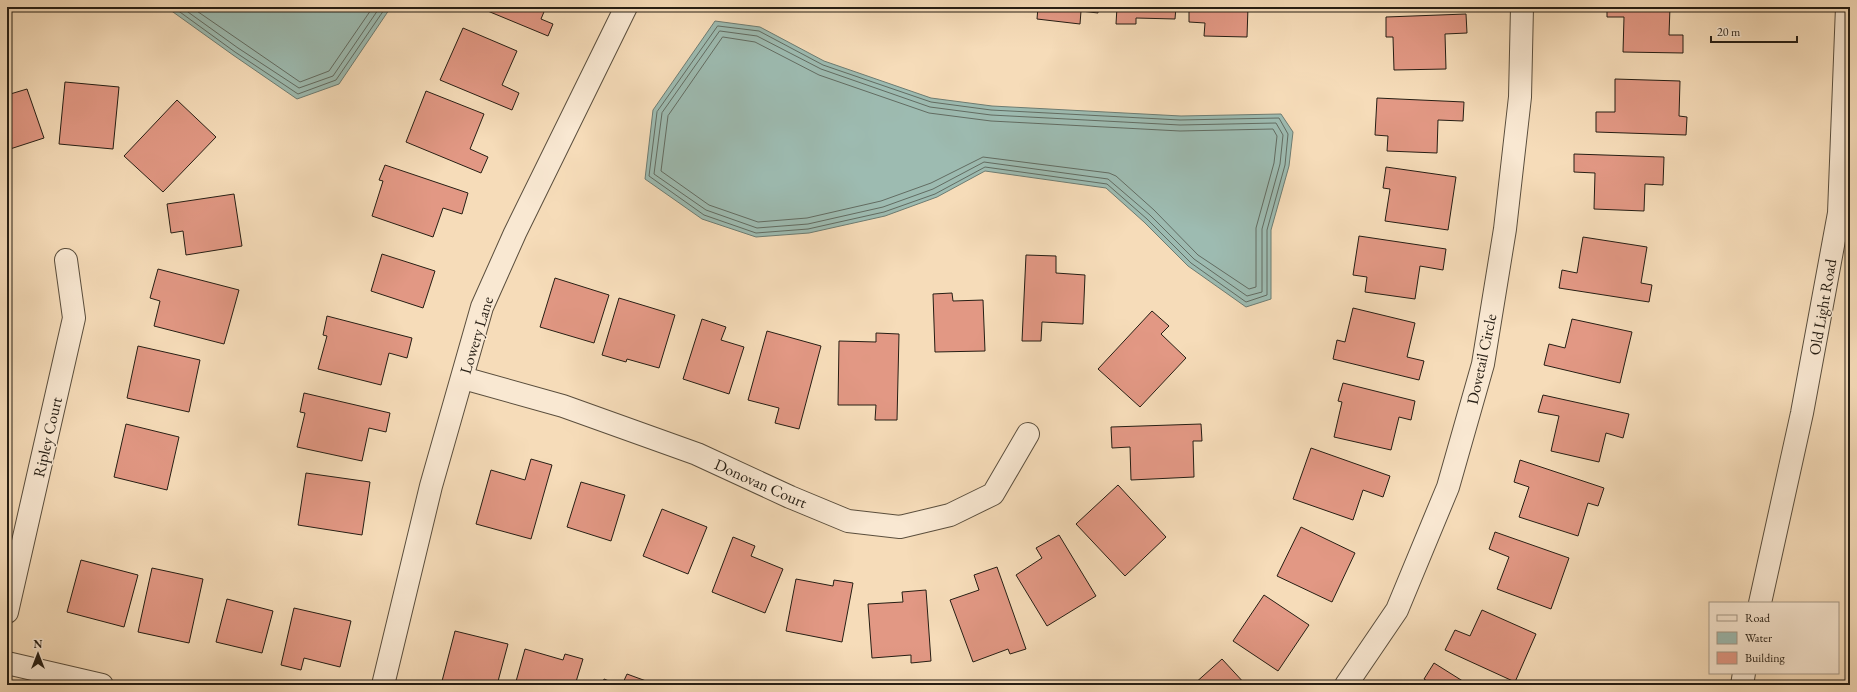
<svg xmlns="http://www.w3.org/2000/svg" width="1857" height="692" viewBox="0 0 1857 692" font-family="'EB Garamond',serif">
<rect width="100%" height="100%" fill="#f6dcb9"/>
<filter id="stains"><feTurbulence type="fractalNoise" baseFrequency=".005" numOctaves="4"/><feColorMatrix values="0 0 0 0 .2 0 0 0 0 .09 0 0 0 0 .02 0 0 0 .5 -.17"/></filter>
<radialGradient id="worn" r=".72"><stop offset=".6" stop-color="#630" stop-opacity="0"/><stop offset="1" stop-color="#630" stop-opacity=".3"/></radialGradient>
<!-- water -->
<g fill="#9dbbb1" stroke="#6d7c72">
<polygon points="166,7 391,7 339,84 297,99 233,55"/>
<polygon points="715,21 760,27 824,61 931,98 992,106 1181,116 1281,114 1293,132 1289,166 1271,230 1271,299 1246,307 1188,266 1144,222 1106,188 985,171 937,197 885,216 809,233 756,237 702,219 645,179 653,110"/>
</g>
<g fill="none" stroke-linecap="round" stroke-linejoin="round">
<!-- shore -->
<g stroke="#626c62" stroke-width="1">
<polyline points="173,7 235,52 298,94 336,80 386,7"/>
<polyline points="181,7 238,48 299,88 333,76 380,7"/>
<polyline points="191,7 300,82 329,71 373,7"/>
<polygon points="718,26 759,31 823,65 931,102 991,110 1180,120 1279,118 1288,134 1285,165 1267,230 1267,295 1246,302 1191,263 1147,219 1107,184 985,167 935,194 884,212 808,229 756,233 704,215 649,176 657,112"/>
<polygon points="720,31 757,36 821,69 930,107 991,115 1180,125 1276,123 1283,135 1280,164 1262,229 1262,292 1247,296 1194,259 1150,215 1108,179 984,162 933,189 883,207 808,224 757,228 706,210 654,174 662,113"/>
<polygon points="723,37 755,42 819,75 929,113 991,121 1180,131 1273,129 1277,136 1274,163 1256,228 1256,287 1249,289 1198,255 1154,210 1116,176 1109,173 983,157 931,183 881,201 807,218 758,222 709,205 661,171 668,116"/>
</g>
</g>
<!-- building -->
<g fill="#e29884" stroke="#261e14">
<polygon points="478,7 546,7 541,19 553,24 548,36"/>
<polygon points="1038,7 1098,7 1098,13 1081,11 1080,24 1037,19"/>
<polygon points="1117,7 1176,7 1175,19 1136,18 1136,24 1116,24"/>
<polygon points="1189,7 1248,7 1247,37 1204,36 1205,23 1189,22"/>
<polygon points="1607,7 1670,7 1669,35 1683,35 1683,53 1623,52 1624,17 1607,17"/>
<polygon points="1466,14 1467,33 1445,34 1446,69 1394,70 1393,37 1386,37 1386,17"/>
<polygon points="463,28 517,51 502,85 519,93 512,110 440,80"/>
<polygon points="1615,79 1680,81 1679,116 1687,117 1686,135 1596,132 1596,112 1615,112"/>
<polygon points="65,82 119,87 113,149 59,144"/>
<polygon points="27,89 44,138 7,150 7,95"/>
<polygon points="426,91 484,114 470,149 488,157 481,173 406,142"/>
<polygon points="1377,98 1464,102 1463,121 1438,120 1437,153 1387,151 1388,136 1375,135"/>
<polygon points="177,100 216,137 163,192 124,156"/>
<polygon points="1574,154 1664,157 1663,185 1645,184 1644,211 1594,209 1595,173 1574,172"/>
<polygon points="385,165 468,193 462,214 443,208 433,237 372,216 383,181 379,180"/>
<polygon points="1386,167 1456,177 1448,230 1385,221 1390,189 1383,188"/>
<polygon points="234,194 242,246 186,255 183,231 171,233 167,204"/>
<polygon points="1359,236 1446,249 1443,270 1420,266 1415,299 1365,292 1367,277 1353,275"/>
<polygon points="1583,237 1647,247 1641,283 1652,285 1649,302 1559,288 1562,270 1577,273"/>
<polygon points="382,254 435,271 423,308 371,291"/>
<polygon points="1026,255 1056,256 1056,273 1085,275 1083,324 1042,322 1041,341 1022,341"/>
<polygon points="158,269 239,290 224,344 154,326 160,301 150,298"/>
<polygon points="555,278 609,295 594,343 540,327"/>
<polygon points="952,293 953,301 983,300 985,351 935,352 933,294"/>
<polygon points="619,298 675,315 659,368 627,359 626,362 602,355"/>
<polygon points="1353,308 1415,323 1407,357 1424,361 1419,380 1333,359 1337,340 1345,342"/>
<polygon points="1152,311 1169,326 1161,334 1186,358 1140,407 1098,369"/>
<polygon points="327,316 412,338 407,358 389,353 381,385 318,369 327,336 323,335"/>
<polygon points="702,319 726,327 721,340 744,347 729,394 683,379"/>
<polygon points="1572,319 1632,332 1620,383 1544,365 1549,344 1565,348"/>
<polygon points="767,331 821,346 799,429 775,423 779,408 748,400"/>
<polygon points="876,333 899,334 897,420 875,420 876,405 838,405 839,341 876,342"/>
<polygon points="138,346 200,360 189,412 127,398"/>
<polygon points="1343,383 1415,401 1411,420 1399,417 1391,450 1334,437 1342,402 1338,401"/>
<polygon points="304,393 390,413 386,432 369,428 362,461 297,447 305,413 300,412"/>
<polygon points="1543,395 1629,414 1623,438 1606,433 1599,462 1551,451 1559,416 1538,412"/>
<polygon points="126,424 179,437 167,490 114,477"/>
<polygon points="1201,424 1202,441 1193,441 1194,477 1131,480 1130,447 1112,448 1111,427"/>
<polygon points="1311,448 1390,476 1383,497 1363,490 1353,520 1293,499"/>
<polygon points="531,459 552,465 531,539 476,524 491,470 525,480"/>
<polygon points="1520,460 1604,488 1598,506 1588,503 1578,536 1519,517 1529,487 1514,482"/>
<polygon points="306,473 370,482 362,535 298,525"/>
<polygon points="581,482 625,495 611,541 567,527"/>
<polygon points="1118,485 1166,537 1125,576 1076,524"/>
<polygon points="662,509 707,527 688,574 643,556"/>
<polygon points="1301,527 1355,553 1332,602 1277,576"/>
<polygon points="1495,532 1569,558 1551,609 1497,589 1509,557 1489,549"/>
<polygon points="1059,535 1096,596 1047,626 1016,575 1042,558 1036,548"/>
<polygon points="733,537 755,546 751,556 783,569 765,613 712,592"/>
<polygon points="81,560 138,575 124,627 67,612"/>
<polygon points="997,567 1026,649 1010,654 1008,649 973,662 950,600 979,590 974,575"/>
<polygon points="152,568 203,579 189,643 138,632"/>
<polygon points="796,579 833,586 834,580 853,583 842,642 786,631"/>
<polygon points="926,590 931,661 911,663 911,655 872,658 868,604 903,602 902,592"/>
<polygon points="1264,595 1309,625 1278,671 1233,641"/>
<polygon points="227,599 273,611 262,653 216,642"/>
<polygon points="294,608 351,621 340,667 304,658 301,670 281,665"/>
<polygon points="1482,610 1536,634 1515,682 1445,650 1455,630 1470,636"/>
<polygon points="455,631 508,644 497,685 441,685"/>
<polygon points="525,649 563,660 565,654 583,659 575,685 515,685"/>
<polygon points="1222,659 1246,685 1193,685"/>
<polygon points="1434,663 1469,685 1433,685 1424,679"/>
<polygon points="627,674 657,685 622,685"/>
<polygon points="604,679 619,685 602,685"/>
</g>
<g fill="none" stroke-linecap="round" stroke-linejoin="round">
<defs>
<g id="minor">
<polyline points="463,378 563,406 697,454 790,497 848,521 900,527 950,515 993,494 1028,434"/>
<polyline points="1760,603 1802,413 1839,213 1847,7"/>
<polyline points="7,612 74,318 66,260"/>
<polyline points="7,663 102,685"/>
<polyline points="383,685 431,486 482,307 515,233 626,7"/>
<polyline points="1346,685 1397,610 1448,487 1483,364 1505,229 1520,97 1522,7"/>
<polyline points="1742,685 1744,673"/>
</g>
</defs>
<!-- minor casing -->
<use href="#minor" stroke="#5a4e3d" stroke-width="24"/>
<!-- minor -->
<use href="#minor" stroke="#f9e8d2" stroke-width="22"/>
</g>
<g text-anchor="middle" stroke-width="3" stroke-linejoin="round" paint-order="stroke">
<!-- street labels -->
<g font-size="16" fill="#261e14" stroke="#f9e8d2">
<text transform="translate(1822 307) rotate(-80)" y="6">Old Light Road</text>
<text transform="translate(476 335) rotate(-73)" y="6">Lowery Lane</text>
<text transform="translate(1481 359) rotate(-78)" y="6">Dovetail Circle</text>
<text transform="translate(47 437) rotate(-77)" y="6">Ripley Court</text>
<text transform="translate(761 483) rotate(24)" y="6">Donovan Court</text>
</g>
</g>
<!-- margin -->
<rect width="1857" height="692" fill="none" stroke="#f6dcb9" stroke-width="24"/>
<rect x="8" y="8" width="1841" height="676" fill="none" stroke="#261e14" stroke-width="2"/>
<rect x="12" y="12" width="1833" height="668" fill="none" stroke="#261e14"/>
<!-- legend -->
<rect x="1709" y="602" width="130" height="72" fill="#f9e8d2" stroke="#a59786"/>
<rect x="1717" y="615" width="20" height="6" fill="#f9e8d2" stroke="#a59786"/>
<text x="1745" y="622" font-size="12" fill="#261e14">Road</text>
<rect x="1717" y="632" width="20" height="12" fill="#9dbbb1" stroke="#a59786"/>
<text x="1745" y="642" font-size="12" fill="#261e14">Water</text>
<rect x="1717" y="652" width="20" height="12" fill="#e29884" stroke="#a59786"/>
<text x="1745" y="662" font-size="12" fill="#261e14">Building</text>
<!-- north arrow -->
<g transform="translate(38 654)" stroke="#f9e8d2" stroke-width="3" paint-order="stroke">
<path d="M0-3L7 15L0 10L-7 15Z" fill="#261e14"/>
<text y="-6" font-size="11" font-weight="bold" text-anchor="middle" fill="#261e14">N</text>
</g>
<!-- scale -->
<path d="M1711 36v6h86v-6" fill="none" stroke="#261e14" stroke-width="2"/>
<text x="1717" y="36" font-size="12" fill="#261e14" stroke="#f9e8d2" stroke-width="3" paint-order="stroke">20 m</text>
<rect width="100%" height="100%" filter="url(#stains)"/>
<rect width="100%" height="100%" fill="url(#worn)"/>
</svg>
